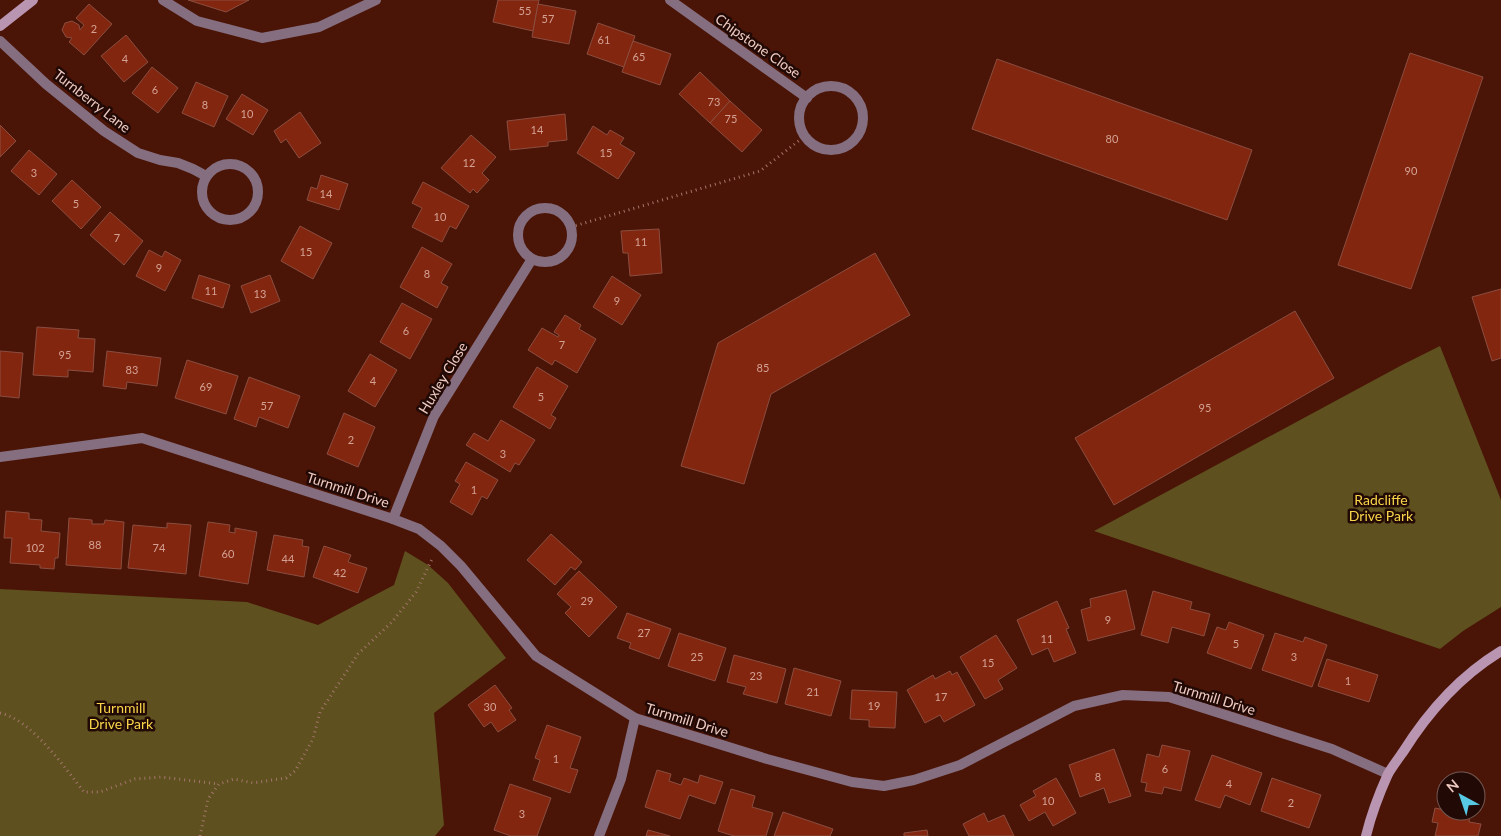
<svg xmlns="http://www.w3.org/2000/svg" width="1501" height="836" viewBox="0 0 1501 836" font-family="Lato,sans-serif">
<rect width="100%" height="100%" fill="#4a1407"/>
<!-- green -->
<g fill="#5e501f">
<polygon points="1440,346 1501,500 1501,607 1463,631 1440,649 1094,531 1402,365"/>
<polygon points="405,551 428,565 448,583 506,658 434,713 444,825 435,836 0,836 0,589 247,602 318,625 394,585"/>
</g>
<!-- building -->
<g fill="#83260f" stroke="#8a4e40">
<polygon points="188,0 249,0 226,12"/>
<polygon points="498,0 539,0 533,31 493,22"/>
<polygon points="89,4 112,24 84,55 69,42 72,38 66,37 62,30 65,23 72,21 79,25 80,30 84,25 76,18"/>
<polygon points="538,4 576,11 569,44 532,37"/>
<polygon points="598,23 635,36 624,67 587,54"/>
<polygon points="126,35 148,62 124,82 101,56"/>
<polygon points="633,41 671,54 660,85 622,72"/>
<polygon points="1410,53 1483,77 1411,289 1338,265"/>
<polygon points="997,59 1252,150 1227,220 972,129"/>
<polygon points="152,67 178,88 158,113 132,93"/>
<polygon points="700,72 730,101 710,123 679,94"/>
<polygon points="196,82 228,96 214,127 182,113"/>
<polygon points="242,94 268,110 253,135 226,119"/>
<polygon points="730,101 762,130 742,152 710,123"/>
<polygon points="300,112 321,143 299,158 286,139 281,143 274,131"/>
<polygon points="565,114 567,140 548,142 548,146 510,150 507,121"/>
<polygon points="0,125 16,141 0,157"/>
<polygon points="593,126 607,135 610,130 624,138 620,144 635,153 618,179 577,153"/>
<polygon points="471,135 496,157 482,173 489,180 477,193 473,189 470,193 441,168"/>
<polygon points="29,150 57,174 39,195 11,171"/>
<polygon points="321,175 348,184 339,210 307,200 311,187 317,189"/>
<polygon points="72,180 101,207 81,229 52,201"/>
<polygon points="423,182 469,206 456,229 450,226 442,242 412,227 422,208 412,203"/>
<polygon points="110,212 143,241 124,265 90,235"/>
<polygon points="300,226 332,243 313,279 281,261"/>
<polygon points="659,229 662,273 630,276 628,253 623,253 621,231"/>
<polygon points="422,247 452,264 441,283 448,287 437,308 400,287"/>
<polygon points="149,250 162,257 165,251 181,260 165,291 136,276"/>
<polygon points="875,253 910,315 771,394 744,484 681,466 718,343"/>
<polygon points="199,275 230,285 223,308 192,298"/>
<polygon points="270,275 280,301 251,313 241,286"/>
<polygon points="612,276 641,295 622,325 593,307"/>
<polygon points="1501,289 1501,358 1492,361 1472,297"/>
<polygon points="402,303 432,319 410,359 380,342"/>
<polygon points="1295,311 1334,378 1114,505 1075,438"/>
<polygon points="565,315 581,325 579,329 596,339 577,373 555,360 552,365 528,350 542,328 558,337 559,335 554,332"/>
<polygon points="37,327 79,330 78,338 95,339 93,372 68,370 68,377 33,375"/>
<polygon points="0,351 23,353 19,398 0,396"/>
<polygon points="107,351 161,358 157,386 127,382 126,389 103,386"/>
<polygon points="370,354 397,370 375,407 348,391"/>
<polygon points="187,360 238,376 226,414 175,398"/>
<polygon points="537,367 568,386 551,415 556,418 550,429 513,407"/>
<polygon points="249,377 300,396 288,428 259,417 256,427 234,419"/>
<polygon points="344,413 375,427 358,467 327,454"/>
<polygon points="501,420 535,440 519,465 515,463 510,472 466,445 474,433 488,441"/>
<polygon points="466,462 498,480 487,499 482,496 472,515 450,502 460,484 455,481"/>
<polygon points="6,511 29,513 29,519 42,520 41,531 60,533 58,558 55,558 54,569 40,568 40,565 10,563 12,538 4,538"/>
<polygon points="69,518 92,520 92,524 104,524 105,520 124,522 121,569 66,565"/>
<polygon points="208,522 230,525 229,532 235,533 235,528 257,532 248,584 199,576"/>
<polygon points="167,523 191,525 186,574 128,568 133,525 167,528"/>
<polygon points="551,534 582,562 575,570 571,567 555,585 527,560"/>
<polygon points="274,535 303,540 302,546 309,547 304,577 267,570"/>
<polygon points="324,546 351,555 348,562 367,568 358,593 313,577"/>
<polygon points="579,571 617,607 589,637 565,613 571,607 557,594"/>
<polygon points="1126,590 1135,629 1088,641 1081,610 1091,607 1090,599"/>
<polygon points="1153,591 1192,602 1190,609 1210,614 1204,636 1172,627 1168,643 1141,635"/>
<polygon points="1057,601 1069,628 1066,629 1076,653 1054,662 1048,648 1032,655 1017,620"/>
<polygon points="627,613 671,629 659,659 629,648 631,643 617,638"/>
<polygon points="1229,622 1264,635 1251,669 1207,653 1217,627 1226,630"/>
<polygon points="679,633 726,648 715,681 668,666"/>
<polygon points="1275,633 1303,642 1305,637 1327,645 1312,687 1262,670"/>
<polygon points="996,635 1017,668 998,680 1003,689 985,699 960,657"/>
<polygon points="734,655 786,669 777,703 743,694 746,687 727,682"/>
<polygon points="1327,659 1378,675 1369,702 1318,686"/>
<polygon points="794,668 841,681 831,716 785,704"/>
<polygon points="950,671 952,675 957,672 975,705 944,722 940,715 925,723 907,690 933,675 935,679"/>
<polygon points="495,685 512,708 509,710 516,720 498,732 491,722 484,727 468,705"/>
<polygon points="852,690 897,692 895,728 869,727 869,720 850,719"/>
<polygon points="547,725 581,737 570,768 578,770 570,793 533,780 540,760 535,758"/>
<polygon points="1162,745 1190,751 1181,791 1164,787 1162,794 1145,791 1147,783 1141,782 1147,754 1159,757"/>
<polygon points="1114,749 1131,796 1109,803 1104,788 1080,797 1069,765"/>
<polygon points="1212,755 1262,773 1250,805 1225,795 1220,808 1195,800"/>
<polygon points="657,770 671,774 669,781 681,785 684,778 698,783 700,775 723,782 715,804 689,795 680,819 645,807"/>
<polygon points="1056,778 1076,813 1053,826 1045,812 1029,821 1020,805 1036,796 1033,791"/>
<polygon points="1272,778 1321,795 1309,828 1261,811"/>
<polygon points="510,784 551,798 537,836 511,836 494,830"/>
<polygon points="731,789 755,796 752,807 773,813 766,836 734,836 718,831"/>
<polygon points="1435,808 1470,815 1469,822 1481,824 1478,836 1435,836 1438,823 1432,822"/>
<polygon points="783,812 833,829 830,836 774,836"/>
<polygon points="984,813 988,822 1004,815 1014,836 969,836 963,824"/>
<polygon points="648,830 670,836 646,836"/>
<polygon points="927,830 928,836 904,836 904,833"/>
</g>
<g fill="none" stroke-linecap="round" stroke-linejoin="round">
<!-- path -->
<g stroke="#a3766b" stroke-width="3" stroke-dasharray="1 4" stroke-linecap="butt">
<polyline points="571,227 760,171 805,136"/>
<path d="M0 713C31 719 65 768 84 792H100L135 779 161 777 219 784"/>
<polyline points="200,836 208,799 219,784 234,779 253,783 286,778 295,771 313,739 320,712 358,654 392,622 416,592 432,559"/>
</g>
<!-- lane -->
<polyline stroke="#856e7f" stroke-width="10" points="163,0 197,21 262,38 319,27 376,0"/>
<!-- street -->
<g stroke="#856e7f" stroke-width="10">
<polyline points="670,0 807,98"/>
<polyline points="0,41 46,84 104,131 138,153 160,160 178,163 193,169 206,176"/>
<circle cx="831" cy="118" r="32"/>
<circle cx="230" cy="192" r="28"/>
<circle cx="545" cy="235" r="27"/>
<polyline points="0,457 142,438 393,519 419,529 441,546 461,566 536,656 635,718 767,759 852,782 884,786 914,780 960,765 1074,706 1123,695 1169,697 1332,749 1388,774"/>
<polyline points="393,519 434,416 532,259"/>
<polyline points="599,836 621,779 635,718"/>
</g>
<!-- secondary -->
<g stroke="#b995b1" stroke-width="10">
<polyline points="0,26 33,0"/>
<path d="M1366 836C1371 815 1379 794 1388 774 1392 767 1398 759 1403 752 1428 712 1460 676 1501 651"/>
</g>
</g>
<g text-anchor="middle" stroke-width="5" stroke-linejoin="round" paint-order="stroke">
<!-- number labels -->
<g font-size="11" fill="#d4a295">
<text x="525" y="15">55</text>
<text x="548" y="23">57</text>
<text x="94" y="33">2</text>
<text x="604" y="44">61</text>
<text x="639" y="61">65</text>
<text x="125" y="63">4</text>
<text x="155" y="94">6</text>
<text x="714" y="106">73</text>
<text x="205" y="109">8</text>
<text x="247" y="118">10</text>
<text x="731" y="123">75</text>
<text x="537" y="134">14</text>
<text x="1112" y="143">80</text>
<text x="606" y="157">15</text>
<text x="469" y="167">12</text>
<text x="1411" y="175">90</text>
<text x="34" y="177">3</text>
<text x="326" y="198">14</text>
<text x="76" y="208">5</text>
<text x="440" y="221">10</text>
<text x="117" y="242">7</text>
<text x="641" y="246">11</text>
<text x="306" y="256">15</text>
<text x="159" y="272">9</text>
<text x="427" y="278">8</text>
<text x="211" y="295">11</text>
<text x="260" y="298">13</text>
<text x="617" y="305">9</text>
<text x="406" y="335">6</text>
<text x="562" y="349">7</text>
<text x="65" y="359">95</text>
<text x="763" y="372">85</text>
<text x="132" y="374">83</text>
<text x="373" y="385">4</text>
<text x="206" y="391">69</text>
<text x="541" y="401">5</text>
<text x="267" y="410">57</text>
<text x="1205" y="412">95</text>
<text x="351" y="444">2</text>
<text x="503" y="458">3</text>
<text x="474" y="494">1</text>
<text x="95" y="549">88</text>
<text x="35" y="552">102</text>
<text x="159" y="552">74</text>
<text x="228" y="558">60</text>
<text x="288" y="563">44</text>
<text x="340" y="577">42</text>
<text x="587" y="605">29</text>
<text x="1108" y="624">9</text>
<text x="644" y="637">27</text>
<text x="1047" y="643">11</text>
<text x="1236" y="648">5</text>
<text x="697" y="661">25</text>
<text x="1294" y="661">3</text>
<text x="988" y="667">15</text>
<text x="756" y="680">23</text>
<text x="1348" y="685">1</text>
<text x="813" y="696">21</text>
<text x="941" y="701">17</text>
<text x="874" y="710">19</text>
<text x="490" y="711">30</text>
<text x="556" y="763">1</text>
<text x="1165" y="773">6</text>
<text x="1098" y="781">8</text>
<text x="1229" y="788">4</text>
<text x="1048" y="805">10</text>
<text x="1291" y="807">2</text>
<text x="522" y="818">3</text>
</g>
<!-- street labels -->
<g font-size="14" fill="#efcbc2" stroke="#210905">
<text transform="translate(758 46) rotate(35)" y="5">Chipstone Close</text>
<text transform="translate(92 101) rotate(38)" y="5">Turnberry Lane</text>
<text transform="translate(443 378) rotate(-59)" y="5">Huxley Close</text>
<text transform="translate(348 490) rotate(18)" y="5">Turnmill Drive</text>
<text transform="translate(1214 698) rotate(17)" y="5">Turnmill Drive</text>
<text transform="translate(687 720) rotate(17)" y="5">Turnmill Drive</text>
</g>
<!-- park labels -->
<g font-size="14" fill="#f8d54a" stroke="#210905">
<text x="1381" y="505">Radcliffe<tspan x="1381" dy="16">Drive Park</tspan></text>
<text x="121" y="713">Turnmill<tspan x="121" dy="16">Drive Park</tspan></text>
</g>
</g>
<!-- north arrow -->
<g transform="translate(1461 796) rotate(320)"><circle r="24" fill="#210905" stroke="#735751"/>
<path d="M0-4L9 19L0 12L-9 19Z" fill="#57c9e2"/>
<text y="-8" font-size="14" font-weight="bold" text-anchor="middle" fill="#efcbc2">N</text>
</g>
</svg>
